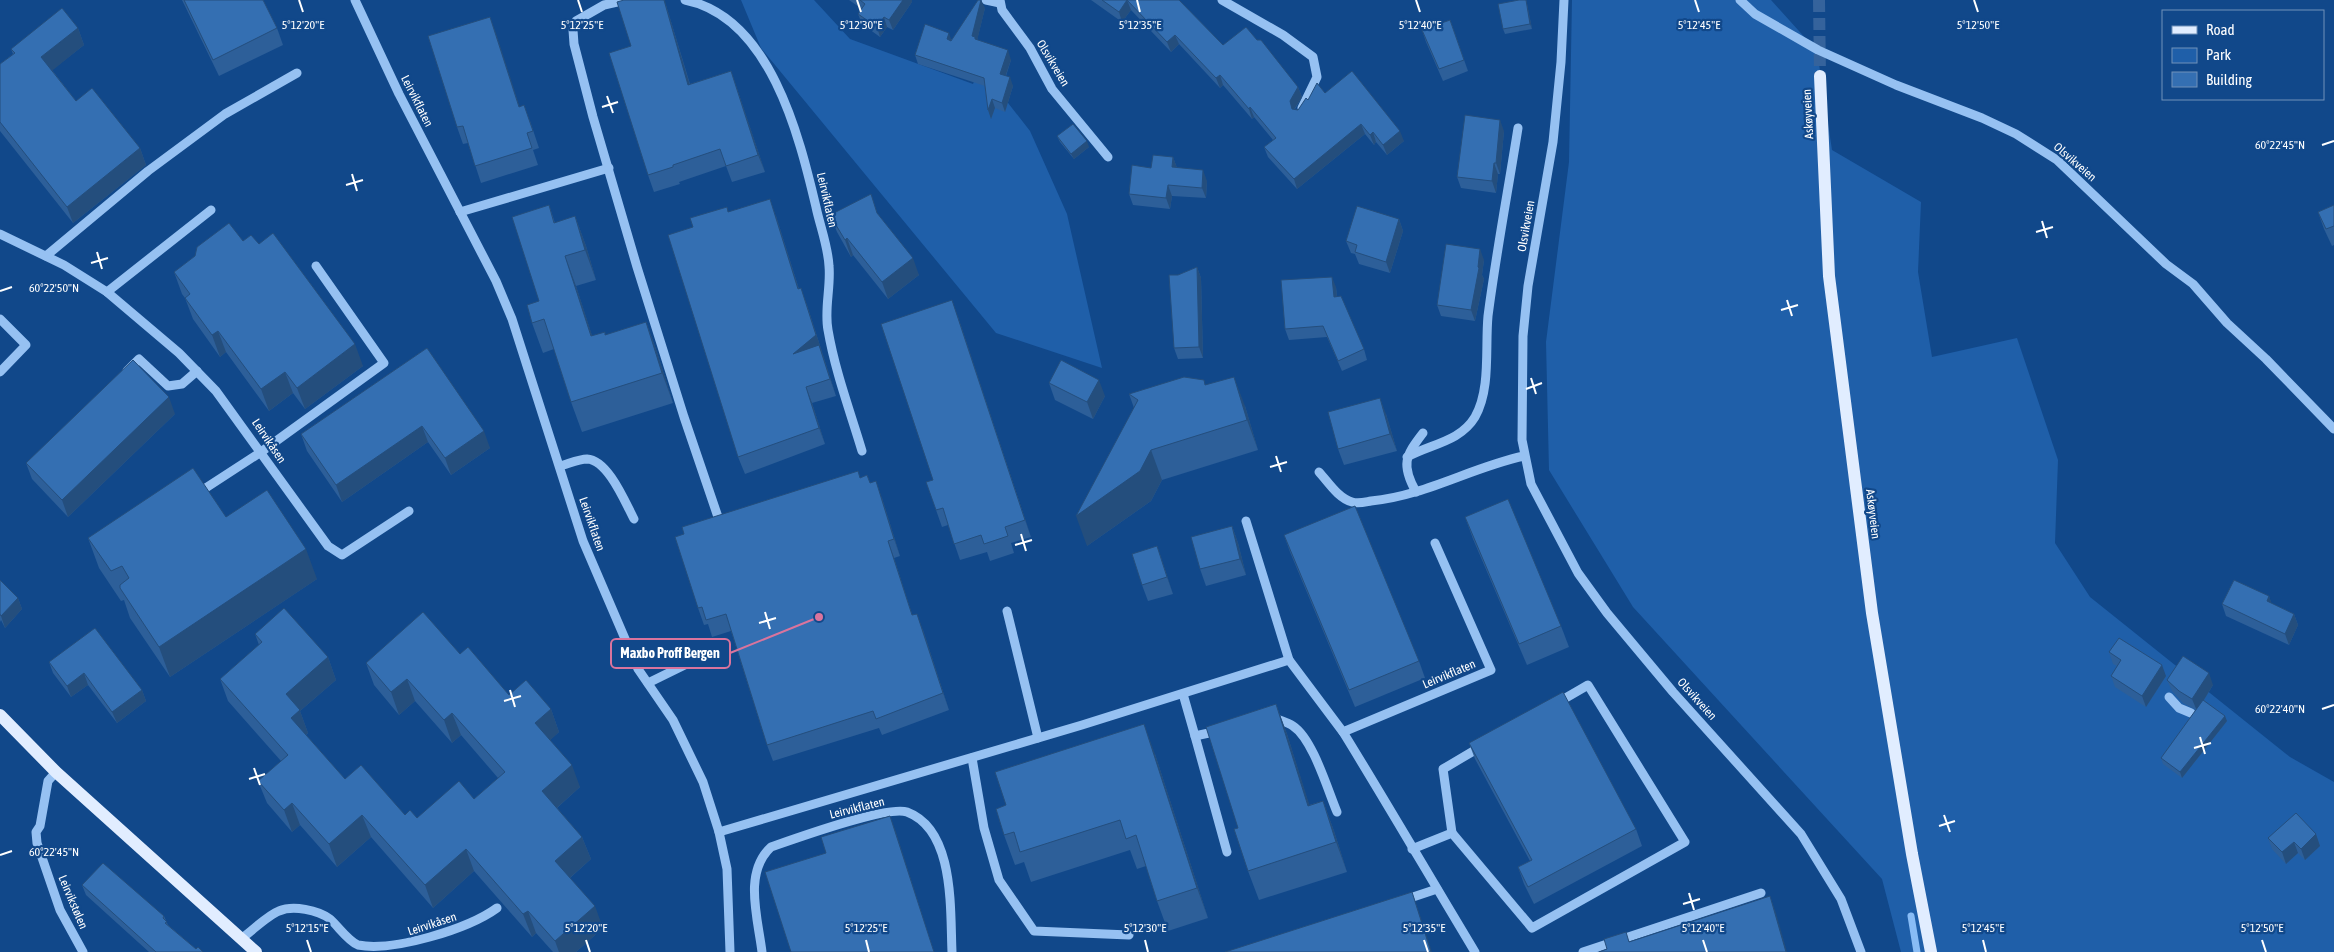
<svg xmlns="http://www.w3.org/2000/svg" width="2334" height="952" viewBox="0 0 2334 952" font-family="'Asap Condensed',sans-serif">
<rect width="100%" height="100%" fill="#11488a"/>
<!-- green -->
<g fill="#1f5fa9">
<polygon points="741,0 814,0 850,39 973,84 980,67 1030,131 1067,214 1102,368 996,333 761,48"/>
<polygon points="1572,0 1771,0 1817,51 1832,150 1921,202 1918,272 1932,357 2017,338 2058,460 2055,543 2090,597 2290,757 2334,782 2334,952 1901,952 1882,879 1633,607 1549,470 1546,342 1569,162"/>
</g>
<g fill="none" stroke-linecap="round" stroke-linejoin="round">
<!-- stream -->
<polyline stroke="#88bcf5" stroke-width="7" points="1911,916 1917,952"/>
<!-- major-tunnel -->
<polyline stroke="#35639c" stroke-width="12" stroke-dasharray="12 6" stroke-linecap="butt" points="1819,0 1820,76"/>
<!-- minor -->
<g stroke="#96c1f2" stroke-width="9">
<polyline points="355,0 399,94 496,281 512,319 583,541 638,669 673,720 703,782 719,832 727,869 730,952"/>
<polyline points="626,0 604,5 576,21 573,30 574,44 593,117 637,267 684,417 718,517"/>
<path d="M685 0C770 17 799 135 816 207 820 226 828 246 829 266 831 287 824 310 828 330 835 371 850 411 862 451"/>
<polyline points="986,0 1000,3"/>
<polyline points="1000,0 1002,10 1030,48 1052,89 1108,157"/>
<polyline points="1222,0 1283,35 1313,57 1317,77 1302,108"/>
<polyline points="1564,0 1561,62 1553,142 1528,286 1523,336 1522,440 1531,484 1578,573 1607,613 1673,692 1801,834 1841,899 1861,952"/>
<polyline points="1740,0 1755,14 1818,50 1896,85 1982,118 2016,134 2057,160 2166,264 2193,284 2227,323 2266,359 2334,429"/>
<polyline points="460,212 609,168"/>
<polyline points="0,234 64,265 107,292 179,353 216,391 328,546 342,555 409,511"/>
<polyline points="46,256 148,171 225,114 297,73"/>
<polyline points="107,292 211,210"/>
<polyline points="0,319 26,345 0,372"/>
<polyline points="127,371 139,359 168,386 182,384 197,371"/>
<path d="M1407 457C1430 444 1460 442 1475 417 1491 389 1485 348 1488 316 1496 254 1508 191 1518 128"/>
<path d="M560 466C568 464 579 459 587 459 608 460 625 502 634 519"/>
<path d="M1319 472C1329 483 1338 498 1352 502 1358 504 1365 502 1371 501 1425 496 1472 467 1524 456"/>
<path d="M1416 492C1401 465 1405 456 1423 433"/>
<polyline points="198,493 261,452 384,363 316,266"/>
<polyline points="1246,521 1289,660"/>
<polyline points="1007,611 1038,738"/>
<polyline points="648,683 701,657"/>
<polyline points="1183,694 1195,736 1218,731"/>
<polyline points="2169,697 2179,708 2191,713"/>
<path d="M1272 717C1278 720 1287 722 1293 726 1313 739 1328 791 1337 812"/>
<path d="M1343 732C1388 805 1431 879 1475 952"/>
<polyline points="1195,736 1227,852"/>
<polyline points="972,758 984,828 999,880 1034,931 1129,935"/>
<polyline points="56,772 48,781 40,826 36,832 37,843 60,910 83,952"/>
<polyline points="719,832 1082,725 1289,660 1343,732 1491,670 1435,543"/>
<polyline points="1452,833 1443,769 1482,746"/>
<polyline points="1412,849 1452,833 1532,928 1685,842 1588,685 1557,703"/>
<polyline points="1404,900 1437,889"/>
<path d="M242 938C252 931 268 915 279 911 293 905 318 910 330 919 339 927 347 940 358 945 393 952 468 929 497 908"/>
<path d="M762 952C758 918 743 873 771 847 794 839 888 805 907 812 955 830 950 909 952 952"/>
<polyline points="1583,952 1761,893"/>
</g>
<!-- major -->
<g stroke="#e1edff" stroke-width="12">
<polyline points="1820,76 1829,276 1872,613 1912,854 1931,952"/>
<polyline points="0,715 56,772 256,952"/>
</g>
</g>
<!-- wall -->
<g fill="#2d5f99">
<polygon points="182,0 263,0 277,28 283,45 219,76"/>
<polygon points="849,0 912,0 912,2 893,30 887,27 880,37 862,24 858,14 862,9"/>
<polygon points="1091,0 1179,0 1223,45 1298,87 1302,97 1295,109 1298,110 1308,100 1325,93 1404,141 1387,155 1376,142 1374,145 1365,134 1297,189 1268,157 1264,147 1273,140 1254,117 1252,119 1223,85 1220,88 1179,44 1171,52 1131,10 1122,22"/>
<polygon points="1526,0 1527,4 1532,29 1505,34 1503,29"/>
<polygon points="666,5 690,84 731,71 765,172 732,182 726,166 679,182 680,184 654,192 648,175 631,46"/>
<polygon points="985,8 977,40 1011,60 1006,76 1013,86 1005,112 995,108 991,119 985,86 918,64 915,55 952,39"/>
<polygon points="490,17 519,106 530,121 539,148 533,150 538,165 481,183 468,143 463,144 457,127"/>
<polygon points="1450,20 1468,71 1443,81 1426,42 1422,30"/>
<polygon points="78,28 84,45 52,70 76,101 140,148 146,165 73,223 0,131 0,64 13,54 11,49"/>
<polygon points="1504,131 1500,174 1498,174 1496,193 1461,188 1457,177"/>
<polygon points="1057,136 1089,147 1074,159 1060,142"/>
<polygon points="1173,157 1177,168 1207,181 1206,198 1172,196 1170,209 1133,205 1129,194 1151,168"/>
<polygon points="549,205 555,223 575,216 586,246 596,280 576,286 592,336 606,335 646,322 657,352 673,403 582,432 571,402 554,349 543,353 532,323 539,301"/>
<polygon points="2334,205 2334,245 2332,246 2324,229 2318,212"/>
<polygon points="729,212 776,216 799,289 807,305 836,396 812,403 825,444 745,474 738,457 693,227"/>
<polygon points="878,214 919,275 888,299 853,255 851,257 837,232 830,215"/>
<polygon points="1399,219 1403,231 1390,273 1359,264 1355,254 1351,253 1346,241"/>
<polygon points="243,241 259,244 363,366 305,409 293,393 269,411 226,352 220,357 193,319 185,298 182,294 174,272"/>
<polygon points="1484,260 1482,275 1484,279 1475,321 1441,316 1437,305"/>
<polygon points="1197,267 1201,278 1203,358 1178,359 1174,348 1178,275"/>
<polygon points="1336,287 1337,297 1364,349 1367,360 1342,371 1327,337 1289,340 1285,329"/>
<polygon points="958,317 1031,537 1011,543 1014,553 990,561 987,552 960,560 948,525 942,527 936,510 933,480"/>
<polygon points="427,348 490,448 451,475 428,442 342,502 307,451 301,434"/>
<polygon points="1049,383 1105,396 1093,419 1055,400"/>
<polygon points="1206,385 1245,406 1258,450 1162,480 1151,501 1087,546 1134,408 1129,394"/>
<polygon points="175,414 68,517 32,479 26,463"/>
<polygon points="1386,414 1397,451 1344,465 1338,449"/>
<polygon points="867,475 870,483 882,498 900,556 894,558 912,615 923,630 949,710 882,735 879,728 773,761 767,745 731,631 712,637 708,624 704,625 698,608 860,478"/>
<polygon points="226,517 317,579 170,677 130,618 124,600 121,601 99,568 88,538"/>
<polygon points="1465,517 1561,626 1569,647 1527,665 1473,539"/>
<polygon points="1232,526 1238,543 1246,575 1206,586 1200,569"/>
<polygon points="1284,535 1419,661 1425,678 1355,707 1290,552"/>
<polygon points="1157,546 1173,594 1148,601 1142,585"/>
<polygon points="0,580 18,598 22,609 5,628 1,620 0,622"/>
<polygon points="2269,596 2271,603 2294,614 2298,625 2289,645 2226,616 2222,604"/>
<polygon points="255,634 328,657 336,680 300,711 308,733 306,735 345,779 405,815 417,818 474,799 498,778 461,735 452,743 415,701 399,715 374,685 366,663 460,654 509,695 551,709 559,732 550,740 580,787 557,808 582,837 591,859 570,878 603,928 576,952 553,952 536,933 532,937 474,871 433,908 371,837 337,867 300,825 292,832 267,803 258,781 281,761 228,701 220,679 259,645"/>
<polygon points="2109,652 2166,676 2146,707 2115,687 2111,676 2117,666 2113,664"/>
<polygon points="49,662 142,690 146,701 117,723 88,685 71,697 53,673"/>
<polygon points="2167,680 2213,685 2204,700 2227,721 2182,778 2163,764 2161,758 2196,710 2183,703 2172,691"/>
<polygon points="1276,704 1287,734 1309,805 1323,801 1334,831 1347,872 1259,900 1248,871 1238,828"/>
<polygon points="1469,743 1636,829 1642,846 1534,904 1524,884 1518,867 1530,861 1475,759"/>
<polygon points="1155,754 1208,918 1168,931 1157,901 1146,866 1137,869 1130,850 1031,882 1024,862 1015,865 1004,835"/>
<polygon points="2316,834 2320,846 2305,860 2298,853 2286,864 2272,849 2268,838"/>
<polygon points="82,885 164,916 168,925 196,949 203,952 149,952 86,895"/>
</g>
<!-- shaded-wall -->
<g fill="#244e7d">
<polygon points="664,0 665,0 666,5 695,102 688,85"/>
<polygon points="903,0 912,0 912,2 893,30 889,20"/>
<polygon points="981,0 985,8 977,41 972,36"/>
<polygon points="1127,0 1131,10 1122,22 1119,12"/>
<polygon points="1526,0 1527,4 1532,29 1530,24"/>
<polygon points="490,17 496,33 525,123 519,107"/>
<polygon points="884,17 887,27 880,37 877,27"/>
<polygon points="78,28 84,45 48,74 41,57"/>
<polygon points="949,33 952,42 947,39"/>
<polygon points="1175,35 1179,44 1171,52 1167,42"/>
<polygon points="1008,50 1011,60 1003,83 1000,74"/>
<polygon points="731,71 737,88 765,172 758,155"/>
<polygon points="1220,75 1223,85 1220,88 1216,78"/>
<polygon points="1010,77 1013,86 1005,112 1002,103"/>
<polygon points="1298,87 1302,97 1293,111 1292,109 1290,101"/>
<polygon points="992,99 995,108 991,119 988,110"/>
<polygon points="1250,107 1254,117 1252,119 1249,109"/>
<polygon points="1500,120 1504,131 1500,174 1496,163"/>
<polygon points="1361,124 1365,134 1297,189 1294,179"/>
<polygon points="1400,131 1404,141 1387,155 1383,145"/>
<polygon points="1373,132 1376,142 1374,145 1370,135"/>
<polygon points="1087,141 1089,147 1074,159 1071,154"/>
<polygon points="140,148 146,165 73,223 67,207"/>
<polygon points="1173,157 1177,168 1172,167"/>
<polygon points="1494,163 1498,174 1496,193 1492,181"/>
<polygon points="1203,170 1207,181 1206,198 1202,188"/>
<polygon points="1168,185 1172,196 1170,209 1166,198"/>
<polygon points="770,199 776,216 804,306 798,289"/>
<polygon points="575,216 586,246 596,280 585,250"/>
<polygon points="1399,219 1403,231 1390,273 1386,262"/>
<polygon points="847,238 853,255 851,257 845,240"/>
<polygon points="1480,249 1484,260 1482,275 1484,279 1475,321 1471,310"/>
<polygon points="565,256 576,286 602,366 591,336"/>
<polygon points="913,258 919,275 888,299 882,282"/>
<polygon points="1197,267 1201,278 1203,358 1199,347"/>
<polygon points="1332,277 1336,287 1338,308 1334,297"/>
<polygon points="801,288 807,305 836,396 830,379 793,354"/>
<polygon points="952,300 958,317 1031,537 1025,520"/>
<polygon points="646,322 657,352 673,403 662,373"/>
<polygon points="218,331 226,352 220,357 212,335"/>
<polygon points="355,344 363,366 305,409 297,388"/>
<polygon points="285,372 293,393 269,411 261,389"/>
<polygon points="1234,377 1245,406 1258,450 1247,420"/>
<polygon points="1099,380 1105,396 1093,419 1087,402"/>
<polygon points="806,387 812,403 825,444 819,428"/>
<polygon points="169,397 175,414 68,517 62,500"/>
<polygon points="1380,398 1386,414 1397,451 1390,434"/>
<polygon points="422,426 428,442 342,502 336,485"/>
<polygon points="484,431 490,448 451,475 445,458"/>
<polygon points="1151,450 1162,480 1151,501 1087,546 1076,516"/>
<polygon points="876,481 882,498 900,556 894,539"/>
<polygon points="1232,526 1238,543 1246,575 1240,559"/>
<polygon points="888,541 894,558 918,632 912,615"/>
<polygon points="1157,546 1163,563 1173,594 1167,577"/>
<polygon points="306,549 317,579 170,677 159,647"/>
<polygon points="2269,596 2273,607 2267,601"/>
<polygon points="18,598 22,609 5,628 1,616"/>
<polygon points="917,614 923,630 949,710 943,693"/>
<polygon points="2294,614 2298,625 2289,645 2285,634"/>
<polygon points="328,657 336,680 300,711 308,733 299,740 291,718 286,694"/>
<polygon points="2162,665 2166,676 2146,707 2142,696"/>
<polygon points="84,673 88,685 71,697 67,686"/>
<polygon points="2209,673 2213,685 2197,711 2192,699"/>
<polygon points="407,679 415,701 399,715 391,692"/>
<polygon points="142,690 146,701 117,723 112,712"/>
<polygon points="1276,704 1287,734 1319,835 1308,806"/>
<polygon points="551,709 559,732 544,746 535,723"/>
<polygon points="452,713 461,735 452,743 444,720"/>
<polygon points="2225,716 2227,721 2182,778 2180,772"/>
<polygon points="1144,724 1155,754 1208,918 1197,888"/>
<polygon points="572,765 580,787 550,814 542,791"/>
<polygon points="1323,801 1334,831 1347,872 1336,842"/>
<polygon points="292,803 300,825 292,832 284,810"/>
<polygon points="362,815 371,837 337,867 329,844"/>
<polygon points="890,816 896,832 934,952"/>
<polygon points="2316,834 2320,846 2305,860 2301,849"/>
<polygon points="582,837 591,859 563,884 555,861"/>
<polygon points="2294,842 2298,853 2286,864 2282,852"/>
<polygon points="466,849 474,871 433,908 425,885"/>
<polygon points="1412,892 1418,909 1432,952 1431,952"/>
<polygon points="1770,896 1776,913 1787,952 1786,952"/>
<polygon points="595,906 603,928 576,952 559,952 555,941"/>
<polygon points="528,911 536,933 532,937 523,914"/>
</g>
<!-- building -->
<g fill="#346fb2" stroke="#244e7d">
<polygon points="184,0 263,0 277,28 213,60"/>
<polygon points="624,0 664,0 688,85 731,71 758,155 726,166 720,149 673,165 673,167 648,175 609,53 631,46 617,2"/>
<polygon points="860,0 903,0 889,20 884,17 877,27 858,14 865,4"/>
<polygon points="978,0 981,0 972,36 975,37 975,39 1008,50 1000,74 1010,77 1002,103 992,99 988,110 984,78 915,55 925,24 949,33 947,39 951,41"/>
<polygon points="1102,0 1179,0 1223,45 1246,27 1257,40 1261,40 1298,87 1290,101 1292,109 1298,110 1306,98 1308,100 1317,83 1325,93 1352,71 1400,131 1383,145 1373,132 1370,135 1361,124 1294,179 1264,147 1276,138 1250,107 1249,109 1220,75 1216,78 1175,35 1167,42 1127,0 1119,12"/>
<polygon points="1519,0 1526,0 1530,24 1503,29 1498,4"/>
<polygon points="62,8 78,28 41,57 76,101 92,88 140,148 67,207 0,122 0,64 15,53 11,49"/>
<polygon points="490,17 519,107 524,105 533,131 527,133 532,148 475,166 463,126 457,127 428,36"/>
<polygon points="1450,20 1464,60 1439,69 1422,30"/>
<polygon points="1465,115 1500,120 1496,163 1494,163 1492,181 1457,177"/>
<polygon points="1073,124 1087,141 1071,154 1057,136"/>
<polygon points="1153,155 1173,157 1172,167 1203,170 1202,188 1168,185 1166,198 1129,194 1132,165 1151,168"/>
<polygon points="871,194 877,213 913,258 882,282 847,238 845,240 830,215"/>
<polygon points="770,199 798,289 801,288 816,335 793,354 819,345 830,379 806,387 819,428 738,457 668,235 693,227 690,218 727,207 728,212"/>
<polygon points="549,205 554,223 575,216 585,250 565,256 591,336 605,332 605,335 646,322 662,373 571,402 544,319 532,323 527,305 539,301 512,217"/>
<polygon points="2334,205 2334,226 2326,229 2318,212"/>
<polygon points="1357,206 1399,219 1386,262 1355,252 1357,245 1346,241"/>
<polygon points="229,223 243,241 251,235 259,244 273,233 355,344 297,388 285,372 261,389 218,331 212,335 185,298 190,294 174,272 195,256 197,247"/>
<polygon points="1446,244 1480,249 1478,267 1479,268 1471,310 1437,305"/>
<polygon points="1197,267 1199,347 1174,348 1169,275 1178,275"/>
<polygon points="1332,277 1334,297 1341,296 1364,349 1338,361 1323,326 1285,329 1281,280"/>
<polygon points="952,300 1025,520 1005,527 1008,536 984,544 981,535 954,544 943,508 936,510 926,482 933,480 881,324"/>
<polygon points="427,348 484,431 445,458 422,426 336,485 301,434"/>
<polygon points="133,360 169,397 62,500 26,463"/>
<polygon points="1061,360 1099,380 1087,402 1049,383"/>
<polygon points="1184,377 1204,380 1205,385 1234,377 1247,420 1151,450 1140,471 1076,516 1138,400 1129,394"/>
<polygon points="1380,398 1390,434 1338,449 1328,412"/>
<polygon points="193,468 226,517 267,490 306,549 159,647 120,588 120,585 129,578 122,566 111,571 88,538"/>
<polygon points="858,471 860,478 867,475 870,483 876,481 894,539 888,541 912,615 917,614 943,693 876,719 873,711 767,745 726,614 706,620 702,607 698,608 675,537 684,534 682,527"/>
<polygon points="1508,499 1561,626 1519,644 1465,517"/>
<polygon points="1355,506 1419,661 1349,690 1284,535"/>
<polygon points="1232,526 1240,559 1200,569 1191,537"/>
<polygon points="1157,546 1167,577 1142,585 1132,554"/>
<polygon points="0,580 18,598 1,616 0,614"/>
<polygon points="2234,580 2269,596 2267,601 2294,614 2285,634 2222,604"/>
<polygon points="284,608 328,657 286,694 300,710 291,718 345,779 361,765 405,815 410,810 417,818 459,781 474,799 505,772 452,713 444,720 407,679 391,692 366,663 423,612 460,654 468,647 509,695 526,680 551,709 535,723 572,765 542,791 582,837 555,861 595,906 555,941 528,911 523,914 466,849 425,885 362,815 329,844 292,803 284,810 258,781 288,755 220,679 262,642 255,634"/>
<polygon points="95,628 142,690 112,712 84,673 67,686 49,662"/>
<polygon points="2119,638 2162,665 2142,696 2111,676 2121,660 2109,652"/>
<polygon points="2183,656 2209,673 2192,699 2179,691 2167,680"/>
<polygon points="1563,692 1636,829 1528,887 1518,867 1532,860 1469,743"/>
<polygon points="2203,700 2225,716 2180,772 2161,758"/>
<polygon points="1276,704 1308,806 1323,801 1336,842 1248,871 1234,829 1238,828 1206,727"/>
<polygon points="1144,724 1197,888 1157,901 1136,835 1126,839 1120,820 1020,852 1014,832 1004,835 996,809 1006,805 995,772"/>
<polygon points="2296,813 2316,834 2301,849 2294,842 2282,852 2268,838"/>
<polygon points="890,816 934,952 791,952 765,872 826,853 821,837"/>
<polygon points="103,863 164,916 163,918 167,922 165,923 196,949 198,947 203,952 156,952 82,885"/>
<polygon points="1412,892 1431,952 1225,952"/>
<polygon points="1770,896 1786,952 1599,952 1607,949 1604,939 1626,932 1629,942"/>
</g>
<!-- ticks -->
<path fill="none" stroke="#fff" stroke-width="2" d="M299 0 303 12M578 0 582 12M857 0 861 12M1137 0 1140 12M1416 0 1420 12M1695 0 1699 12M1974 0 1978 12M607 96 613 113M602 107 618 102M2322 145 2334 141M352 174 357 191M346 185 363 180M2042 221 2047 238M2036 232 2053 227M97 252 102 269M91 263 108 258M0 291 12 287M1787 300 1792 316M1781 310 1798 305M1531 378 1536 394M1526 389 1542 383M1276 456 1281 472M1270 467 1287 462M1021 534 1026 551M1015 545 1032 540M765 612 770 629M759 623 776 618M510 690 515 707M504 701 521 696M2322 709 2334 705M2200 737 2205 754M2194 748 2211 743M254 768 260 785M249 779 265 774M1944 815 1950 832M1939 826 1955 821M0 855 12 851M1689 893 1694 910M1683 904 1700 899M307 940 311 952M586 940 590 952M866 940 869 952M1145 940 1148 952M1424 940 1428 952M1703 940 1707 952M1983 940 1986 952M2262 940 2266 952"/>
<g text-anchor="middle" stroke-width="4.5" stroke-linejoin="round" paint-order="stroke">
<!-- street labels -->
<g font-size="12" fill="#fff" stroke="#11488a">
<text transform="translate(1053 63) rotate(59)" y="4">Olsvikveien</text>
<text transform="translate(417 101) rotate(63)" y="4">Leirvikflaten</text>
<text transform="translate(1808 114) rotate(-93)" y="4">Askøyveien</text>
<text transform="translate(2075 162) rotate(41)" y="4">Olsvikveien</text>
<text transform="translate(827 200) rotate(77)" y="4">Leirvikflaten</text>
<text transform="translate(1526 226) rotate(-80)" y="4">Olsvikveien</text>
<text transform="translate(269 441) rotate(56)" y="4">Leirvikåsen</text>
<text transform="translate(1873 514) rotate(83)" y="4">Askøyveien</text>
<text transform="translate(592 524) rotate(71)" y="4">Leirvikflaten</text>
<text transform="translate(1449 674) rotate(-23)" y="4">Leirvikflaten</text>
<text transform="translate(1697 699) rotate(48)" y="4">Olsvikveien</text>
<text transform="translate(857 808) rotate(-14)" y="4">Leirvikflaten</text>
<text transform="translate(73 902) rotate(67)" y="4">Leirvikstølen</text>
<text transform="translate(432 924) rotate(-18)" y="4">Leirvikåsen</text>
</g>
</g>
<g font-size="12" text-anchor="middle" fill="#fff" stroke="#11488a" stroke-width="4.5" stroke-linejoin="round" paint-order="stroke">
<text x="303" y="29">5°12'20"E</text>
<text x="582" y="29">5°12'25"E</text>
<text x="861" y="29">5°12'30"E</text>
<text x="1140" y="29">5°12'35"E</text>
<text x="1420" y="29">5°12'40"E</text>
<text x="1699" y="29">5°12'45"E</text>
<text x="1978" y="29">5°12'50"E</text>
<text x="2280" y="149">60°22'45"N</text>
<text x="54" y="292">60°22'50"N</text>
<text x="2280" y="713">60°22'40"N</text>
<text x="54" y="856">60°22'45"N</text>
<text x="307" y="932">5°12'15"E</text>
<text x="586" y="932">5°12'20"E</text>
<text x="866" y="932">5°12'25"E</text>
<text x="1145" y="932">5°12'30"E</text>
<text x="1424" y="932">5°12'35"E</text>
<text x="1703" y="932">5°12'40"E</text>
<text x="1983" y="932">5°12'45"E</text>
<text x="2262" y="932">5°12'50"E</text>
</g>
<!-- callouts -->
<path fill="none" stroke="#da749d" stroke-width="2" d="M819 617L730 653"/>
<circle fill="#da749d" stroke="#11488a" stroke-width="2" cx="819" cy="617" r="5"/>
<rect fill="#11488a" stroke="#da749d" stroke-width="2" x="611" y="639" width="119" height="29" rx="5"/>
<g font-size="14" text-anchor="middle" font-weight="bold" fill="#fff">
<text x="670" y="658">Maxbo Proff Bergen</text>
</g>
<!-- legend -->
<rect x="2162" y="10" width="162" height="90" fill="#11488a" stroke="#7091b9"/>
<rect x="2172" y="26" width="25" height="8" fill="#e1edff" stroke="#7091b9"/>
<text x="2206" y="35" font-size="15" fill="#ffffff">Road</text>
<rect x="2172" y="48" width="25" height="15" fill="#1f5fa9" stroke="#7091b9"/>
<text x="2206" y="60" font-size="15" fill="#ffffff">Park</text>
<rect x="2172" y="72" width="25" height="15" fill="#346fb2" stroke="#7091b9"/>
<text x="2206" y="85" font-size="15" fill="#ffffff">Building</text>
</svg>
